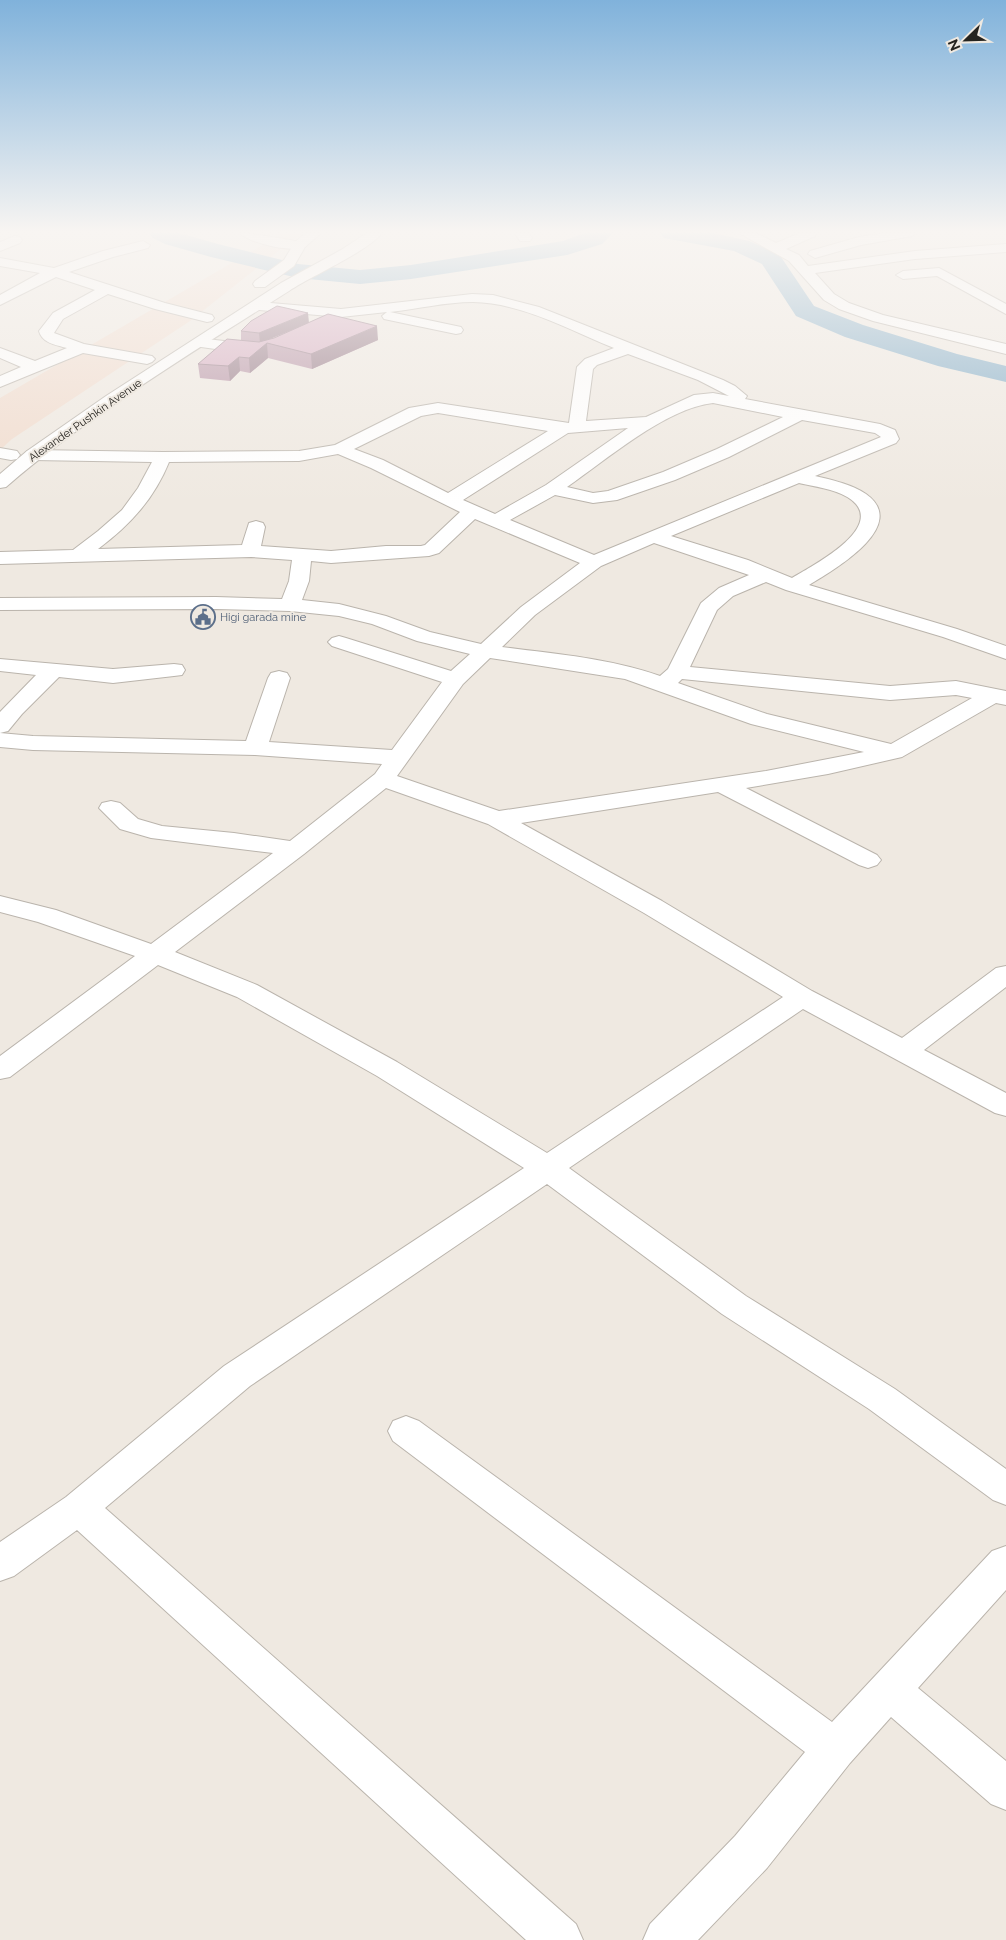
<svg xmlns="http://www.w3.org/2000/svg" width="1006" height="1940" viewBox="0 0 1006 1940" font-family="Raleway,sans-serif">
<rect width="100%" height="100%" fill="#efe9e1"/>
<!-- commercial -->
<polygon fill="#f1dcce" points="279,233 301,233 190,321 12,439 0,450 0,398 278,236"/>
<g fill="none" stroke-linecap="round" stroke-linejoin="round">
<!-- river -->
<g fill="#85aec8" fill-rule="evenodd">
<polygon points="149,233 179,233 218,244 298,264 360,270 411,265 563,241 585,233 613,233 602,244 567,255 411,279 360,284 298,278 211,257 165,244 153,238"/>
<polygon points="660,233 713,233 749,241 779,254 814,306 863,325 957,354 1006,366 1006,382 938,366 845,337 796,316 762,264 734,251 664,238"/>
</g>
<defs>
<g id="minor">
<path d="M240 233C249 233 303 241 307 245 298 255 248 243 240 233Z"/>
<polygon points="515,233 528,233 532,238 530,241 520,241"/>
<polygon points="739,233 756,233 776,243 800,233 816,233 815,236 786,249 799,255 808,266 915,251 1006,244 1006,252 915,259 815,273 834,294 849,303 883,315 1006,344 1006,354 873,321 839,309 824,300 789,261"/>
<polygon points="885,233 914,233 912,236 861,245 815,258 808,254 810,251 859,237"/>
<polygon points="15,236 20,237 22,240 20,243 0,251 0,242"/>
<path d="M143 241 150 245 148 248 113 257 69 272 165 303 212 315 214 318 212 321 207 322 155 309 108 294 63 319 54 333 84 344 152 356 155 359 152 362 147 364 83 353 0 387V376L21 367 0 358V348L35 361 67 348C56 345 42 343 39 331L53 313 95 290 56 277 0 305V295L40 273 0 266V258L54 268 103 251Z"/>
<polygon points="939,268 1006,304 1006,314 937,276 903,279 896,275 903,271"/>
<path d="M472 294 493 295 539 307 723 380 735 386 747 396 745 399 880 424 895 430 899 439 896 443 815 476C832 480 851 484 866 494 911 526 832 571 809 585L957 629 1006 646V659L943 637 786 590 766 582 733 596 717 610 690 667 890 686 956 681 1006 691V705L996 703 902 757 828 774 746 788 877 855 881 860 877 865 868 868 859 865 718 792 521 823 662 901 812 991 902 1038 996 968 1006 966V987L924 1050 1006 1093V1116L995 1113 803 1009 569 1168 746 1296 895 1389 1006 1469V1505L993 1500 869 1409 722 1314 547 1184 250 1386 105 1508 576 1924 583 1940H526L77 1530 14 1576 0 1581V1542L66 1497 224 1366 524 1168 377 1076 237 997 158 965 10 1077 0 1079V1056L135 956 38 922 0 912V896L56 910 151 944 273 853 151 838 120 829 99 808 102 803 111 801 120 803 138 819 162 826 234 833 290 841 375 774 382 764 255 755 33 750 0 747V733L33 736 246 741 268 678 271 673 279 671 287 673 290 678 269 742 392 750 442 682 332 646 328 642 332 638 339 636 346 638 451 671 470 654 417 641 372 624 339 616 290 611 216 609 0 610V598L216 597 282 599 289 581 292 560 251 557 0 564V552L73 550 98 531 122 510 138 488 152 462 33 460 27 459 24 455 27 451 33 450 163 452 299 451 335 445 409 408 438 403 569 423 577 367 585 359 614 348C569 330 523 303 473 302 446 302 417 309 390 312L461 327 463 330 461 333 456 334 384 319 382 316 387 312 341 317 259 310 254 309 252 306 254 303 259 302 341 309ZM628 354 698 380 729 396 713 393 694 395 646 417 586 421 593 369 597 365ZM713 403 783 417 717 449 663 472 608 491 593 493 567 487C606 460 666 408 713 403ZM438 413 548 431 448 493 383 460 354 449 421 416ZM802 420 875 433 881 437 594 555 510 520 555 495 593 503 617 500 675 480 729 457ZM628 428 546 485 495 514 463 500 568 433ZM338 454 371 468 460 512 425 545 421 546H386L331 551 261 546 265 527 263 523 256 521 249 523 242 545 98 549C130 525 154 499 169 462L299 461ZM799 483C816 487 844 490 856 504 880 532 808 568 792 578L748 560 671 536ZM475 519 580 563 521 607 481 644 430 632 386 616 339 604 302 600 309 581 311 561 331 563 429 556 439 553ZM654 543 749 575 719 588 701 603 668 669 660 676C609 658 555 654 502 647L535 615 601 566ZM490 658 625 679 751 724 864 752 766 771 499 811 397 776 463 684ZM682 679 890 700 956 695 972 698 891 744 767 714 678 683ZM386 788 488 824 644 913 783 997 547 1153 397 1062 257 985 175 952 304 854Z"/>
<polygon points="199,338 257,345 262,347 265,350 262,353 257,355 194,346 191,343 194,340"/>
<polygon points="0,448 17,451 20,455 17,459 11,460 0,458"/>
<polygon points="0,659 113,669 174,664 182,665 185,670 182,675 174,676 113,683 59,677 22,714 8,731 0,733 0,712 36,675 0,671"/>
<polygon points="406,1416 419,1421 832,1722 992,1551 1006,1546 1006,1590 918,1688 1006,1761 1006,1810 991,1804 891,1717 850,1763 767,1868 698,1940 643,1940 650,1924 735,1836 805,1752 393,1441 388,1431 393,1421"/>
</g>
<g id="major">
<polygon points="306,233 321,233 305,247 294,266 265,287 255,287 253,284 255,281 284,260 295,242"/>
<path d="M367 233H382C367 252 311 276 289 291 193 352 93 412 6 487L0 488V474L27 451 106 396 281 283 341 250Z"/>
</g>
</defs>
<!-- minor casing -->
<use href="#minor" stroke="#bab4ac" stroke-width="2"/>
<!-- major casing -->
<use href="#major" stroke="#bab4ac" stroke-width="2"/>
<!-- minor -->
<use href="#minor" fill="#fff" fill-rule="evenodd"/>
<!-- major -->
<use href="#major" fill="#fff" fill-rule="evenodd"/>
</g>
<!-- wall -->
<path fill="#b793a5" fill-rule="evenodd" d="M309 323 378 340 312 369 268 358 250 373 240 371 230 381 200 378 198 364 241 340V331ZM292 330 274 338 267 340Z"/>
<!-- shaded-wall -->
<g fill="#957886">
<polygon points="308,313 309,323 260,343 259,333"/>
<polygon points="377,326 378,340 312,369 311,354"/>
<polygon points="267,343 268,358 250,373 249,358"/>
<polygon points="239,357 240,371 230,381 228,366"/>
</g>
<!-- building -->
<g fill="#d5abc0" stroke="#957886">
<polygon points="277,306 308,313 259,333 241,331 251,321"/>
<polygon points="328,314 377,326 311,354 267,343 249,358 239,357 228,366 198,364 227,339 259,342 274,338"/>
</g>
<!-- sky -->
<linearGradient id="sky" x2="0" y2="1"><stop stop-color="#80b2db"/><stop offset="0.46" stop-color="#f8f5f2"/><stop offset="1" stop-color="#f8f5f2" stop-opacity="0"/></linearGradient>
<rect width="1006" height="504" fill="url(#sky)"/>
<!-- icons -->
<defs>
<symbol id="civic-ring" viewBox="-11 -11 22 22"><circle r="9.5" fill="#efe9e1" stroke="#5c6f8a" stroke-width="1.5"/><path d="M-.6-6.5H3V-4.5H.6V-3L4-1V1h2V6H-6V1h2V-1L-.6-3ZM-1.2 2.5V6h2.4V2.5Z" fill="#5c6f8a"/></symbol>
</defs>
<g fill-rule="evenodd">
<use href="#civic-ring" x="189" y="603" width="28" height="28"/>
</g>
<g text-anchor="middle" stroke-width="4" stroke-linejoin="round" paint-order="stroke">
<!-- far-street labels -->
<g font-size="11" fill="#25231f" stroke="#efe9e1">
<text transform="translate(85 420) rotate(-35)" y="4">Alexander Pushkin Avenue</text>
</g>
<!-- far-service labels -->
<g font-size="11" fill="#4e5e75" stroke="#efe9e1" text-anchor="start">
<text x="220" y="621">Higi garada mine</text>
</g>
</g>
<!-- north arrow -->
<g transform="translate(966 40) rotate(247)" stroke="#efe9e1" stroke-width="4" paint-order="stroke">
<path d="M0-4L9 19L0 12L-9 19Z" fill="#25231f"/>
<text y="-8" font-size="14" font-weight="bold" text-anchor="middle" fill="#25231f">N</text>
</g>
</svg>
